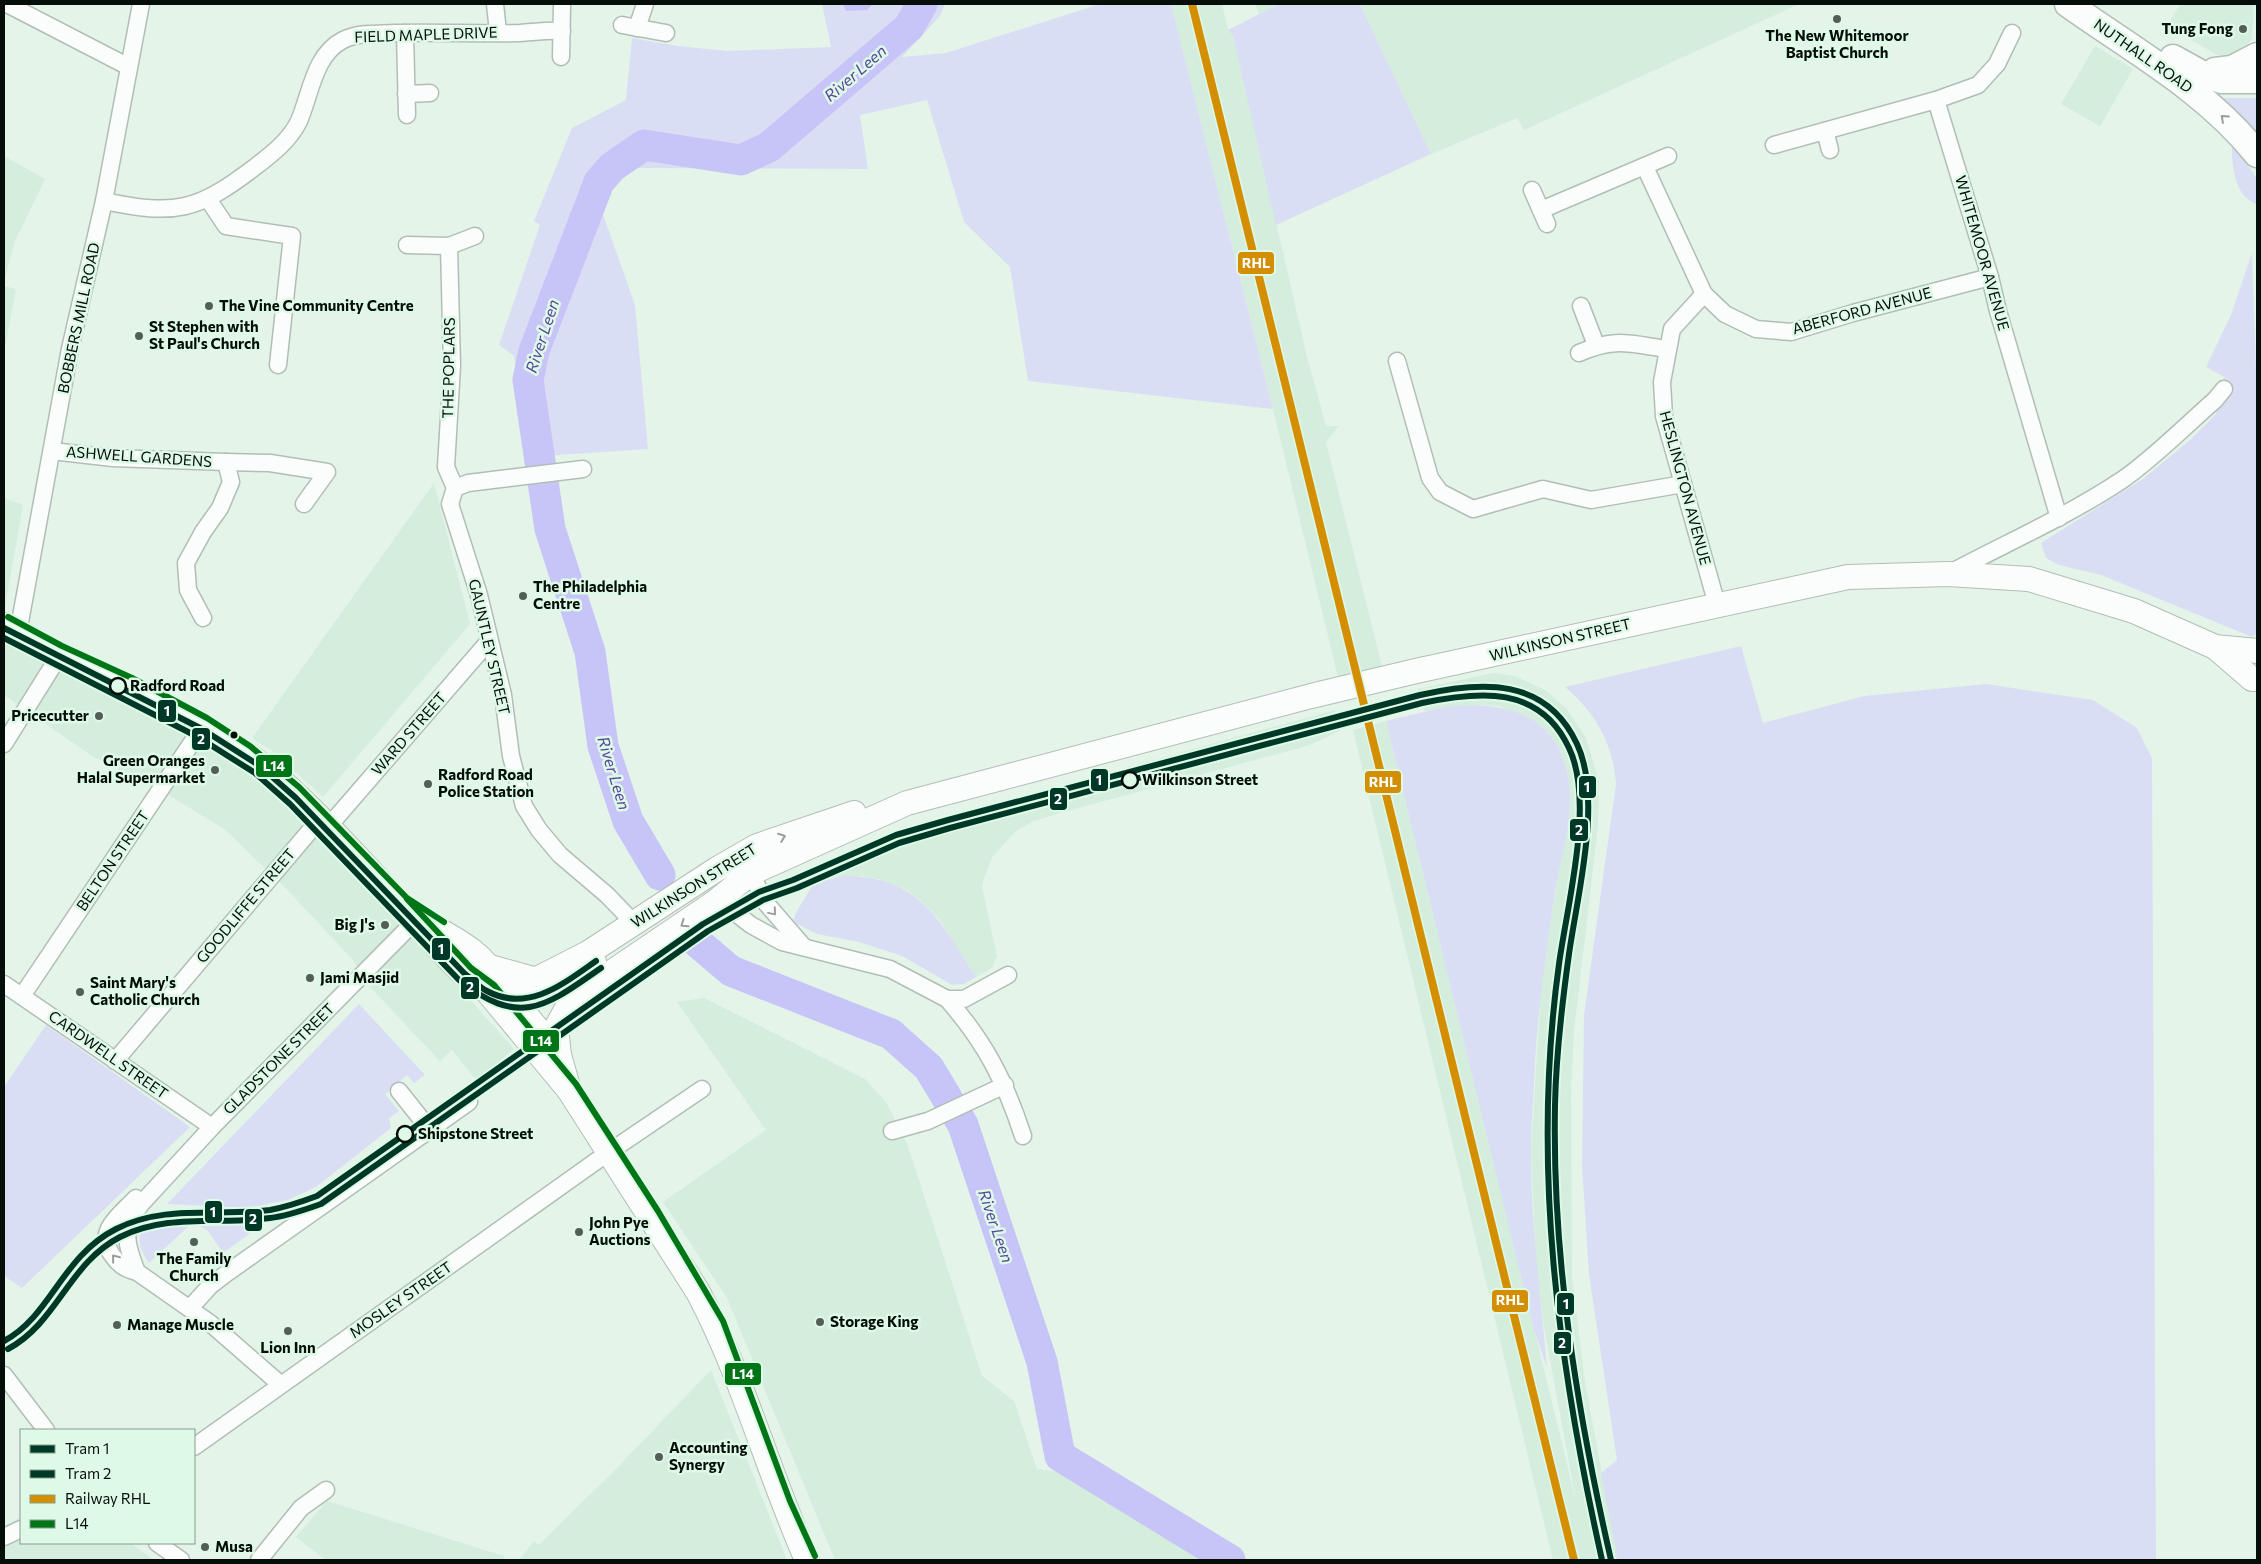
<svg xmlns="http://www.w3.org/2000/svg" width="2261" height="1564" viewBox="0 0 2261 1564" font-family="Commissioner,sans-serif">
<rect width="100%" height="100%" fill="#e4f4e9"/>
<!-- built -->
<g fill="#d4eddd">
<polygon points="1171,4 1222,4 1228,29 1233,35 1307,357 1326,426 1339,426 1326,442 1383,670 1339,681 1273,409"/>
<polygon points="1255,4 1279,4 1259,14"/>
<polygon points="1360,4 1799,4 1524,130 1517,118 1431,154"/>
<polygon points="2180,4 2254,4 2252,39 2243,50 2221,57 2167,26"/>
<polygon points="2095,46 2133,69 2100,126 2061,104"/>
<polygon points="4,156 45,179 15,241 4,281"/>
<polygon points="4,286 16,289 4,353"/>
<polygon points="434,483 470,624 323,797 271,750 252,738"/>
<polygon points="4,498 23,505 4,612"/>
<polygon points="4,641 237,761 265,784 449,976 514,1049 476,1080 452,1050 440,1061 370,987 354,961 280,882 224,829 167,794 92,756 4,695"/>
<polygon points="1493,673 1515,676 1545,690 1566,708 1586,738 1599,781 1598,826 1574,1031 1571,1092 1572,1278 1585,1382 1618,1560 1553,1560 1353,730 1386,721 1576,1501 1544,1327 1536,1266 1531,1153 1541,987 1560,859 1569,820 1570,793 1564,761 1549,733 1500,706 1472,705 1424,711 1418,689"/>
<polygon points="1335,710 1340,731 1310,745 1060,813 1034,821 1016,831 993,856 984,877 982,888 997,956 992,968 976,977 939,919 919,899 907,890 879,879 862,876 829,878 813,883 812,868 889,833"/>
<polygon points="708,916 724,922 561,1038 564,1019"/>
<polygon points="704,998 865,1079 886,1102 908,1146 982,1376 1014,1401 1037,1469 1062,1472 1204,1560 835,1560 727,1298 663,1202 766,1130 677,1002"/>
<polygon points="711,1370 787,1560 519,1560 534,1541 539,1545 618,1467"/>
<polygon points="327,1501 504,1556 503,1560 326,1560 296,1537"/>
<polygon points="21,1517 21,1543 130,1543 154,1560 4,1560 4,1526"/>
</g>
<!-- green -->
<g fill="#dadef4">
<polygon points="822,4 945,4 940,16 902,57 946,53 1100,4 1171,4 1273,409 1028,381 1010,267 964,222 927,100 860,115 868,169 626,168 599,203 635,305 648,449 529,457 514,356 499,345 540,225 534,221 572,128 626,100 632,38 678,46 727,51 831,47"/>
<polygon points="1279,4 1360,4 1431,154 1276,225 1233,36 1228,30"/>
<polygon points="2219,98 2257,98 2257,137"/>
<path d="M2232 140 2257 179V204C2233 198 2231 160 2232 140Z"/>
<polygon points="2252,253 2257,397 2257,633 2252,637 2101,575 2059,565 2046,558 2041,543 2143,479 2190,440 2216,414 2224,377 2206,367 2231,315"/>
<path d="M1741 646 1763 723 1864 696 1986 684 2093 700 2137 728 2152 758 2156 1560H1618L1601 1473 1617 1460 1589 1275 1582 1166 1584 1015 1616 784C1613 744 1596 713 1565 687Z"/>
<path d="M1472 705C1512 706 1550 718 1564 761 1579 804 1562 849 1555 891 1547 948 1538 1005 1535 1063 1534 1093 1531 1124 1531 1154 1531 1226 1541 1297 1547 1368L1534 1330 1386 721 1445 707Z"/>
<path d="M845 876C920 876 941 922 976 977L964 984 952 985 902 956 859 942 817 934 793 922C797 907 807 897 813 883Z"/>
<polygon points="359,1004 425,1075 414,1083 407,1075 385,1094 399,1111 389,1118 391,1128 316,1187 288,1200 248,1208 167,1204"/>
<polygon points="46,1025 190,1127 22,1288 4,1276 4,1087"/>
<path d="M183 1217 267 1221 223 1253 208 1231 193 1222 149 1263C143 1254 138 1247 140 1235L159 1221Z"/>
</g>
<!-- water -->
<polygon fill="#c7c4f7" points="843,4 873,4 867,10 846,11"/>
<g fill="none" stroke-linecap="round" stroke-linejoin="round">
<!-- river -->
<g stroke="#c7c4f7" stroke-width="31">
<polyline points="660,875 628,821 603,746 590,652 550,529 528,380 534,351 599,182 612,167 644,145 741,160 769,147 909,27 922,4"/>
<polyline points="698,943 731,971 891,1034 929,1068 963,1125 1042,1362 1060,1456 1230,1560"/>
</g>
<defs>
<g id="street">
<polyline points="7,4 129,67"/>
<polyline points="495,4 498,32"/>
<polyline points="622,25 666,33"/>
<polyline points="637,28 645,4"/>
<polyline points="405,33 407,115"/>
<polyline points="561,57 562,6"/>
<polyline points="406,94 430,93"/>
<polyline points="1936,100 1990,277 1998,311 2059,518"/>
<polyline points="1825,131 1830,150"/>
<polyline points="1774,145 1936,100 1978,85 1997,64 2012,33"/>
<polyline points="1645,167 1704,294 1725,314 1756,329 1791,332 1853,313 1990,277"/>
<polyline points="1532,190 1547,224"/>
<polyline points="208,199 226,226 292,236 278,365"/>
<path d="M104 201C176 216 197 211 255 167 272 154 290 140 299 121 311 93 314 55 343 40 359 32 378 34 395 33 437 32 479 34 520 33 535 32 548 30 562 31"/>
<polyline points="1541,210 1668,156"/>
<polyline points="407,245 449,246 475,236"/>
<polyline points="449,246 452,366 446,467 455,488"/>
<polyline points="1704,294 1672,329 1662,382 1664,416 1717,605"/>
<polyline points="1581,306 1596,345"/>
<path d="M1579 353C1615 337 1630 344 1667 349"/>
<polyline points="1397,361 1430,478 1440,492 1473,509 1543,489 1591,500 1683,484"/>
<polyline points="52,451 113,458 226,462 231,482 220,508 203,532 186,563 188,590 203,618"/>
<polyline points="226,462 270,463 327,472 304,504"/>
<polyline points="583,469 468,483 455,488 450,504 479,595 503,695 511,756 524,806 539,830 560,855 607,895 634,923"/>
<path d="M1950 573C2008 542 2068 516 2122 480 2154 458 2185 426 2215 400L2224 389"/>
<polyline points="18,633 70,349 104,201 141,4"/>
<polyline points="4,744 59,656 58,654"/>
<polyline points="328,827 489,641"/>
<polyline points="743,868 751,873 765,902 803,946"/>
<polyline points="714,903 729,908 751,925 782,942 890,969 947,999 964,999 1008,975"/>
<polyline points="4,984 212,1127"/>
<polyline points="22,996 203,726"/>
<path d="M947 999C985 1042 1005 1081 1023 1136"/>
<polyline points="115,1061 320,819"/>
<polyline points="399,1091 430,1130"/>
<polyline points="892,1131 928,1121 1005,1085"/>
<path d="M136 1198C120 1215 95 1231 112 1255 119 1265 125 1269 137 1272L210 1323 280 1384"/>
<path d="M137 1272C126 1244 121 1230 141 1204L212 1127 419 917"/>
<polyline points="190,1308 210,1286 227,1273 469,1102"/>
<polyline points="4,1375 46,1430"/>
<polyline points="194,1447 609,1152 702,1089"/>
<polyline points="4,1537 21,1529"/>
<polyline points="157,1543 181,1560"/>
<polyline points="259,1560 301,1508 326,1490"/>
</g>
<g id="secondary">
<path d="M4 625C88 673 182 704 259 763 301 795 337 836 373 874 382 884 391 895 401 904 431 933 475 939 497 980L559 1055 569 1090"/>
<polyline points="2215,647 2252,679 2257,679"/>
<path d="M419 926C450 958 487 1014 539 996 559 989 577 974 594 962"/>
<polyline points="490,967 533,979 539,978 588,953 717,869 757,846 854,813"/>
<path d="M487 991 569 1090 698 1292C743 1377 768 1472 807 1560"/>
<polyline points="559,1055 556,1028 567,1008 581,993 714,903 751,873 907,803 1311,696 1416,671 1848,577 1948,574 2029,579 2134,611 2215,647 2257,651"/>
</g>
<g id="primary">
<path d="M2068 4C2134 51 2206 90 2257 154"/>
<polyline points="2173,58 2200,73 2221,80 2257,80"/>
<polyline points="2215,71 2232,69 2257,56"/>
</g>
</defs>
<!-- street casing -->
<use href="#street" stroke="#b1beb5" stroke-width="19"/>
<!-- secondary casing -->
<use href="#secondary" stroke="#b1beb5" stroke-width="26"/>
<!-- primary casing -->
<use href="#primary" stroke="#b1beb5" stroke-width="29"/>
<!-- street -->
<use href="#street" stroke="#fbfdfc" stroke-width="16"/>
<!-- secondary -->
<use href="#secondary" stroke="#fbfdfc" stroke-width="24"/>
<!-- primary -->
<use href="#primary" stroke="#fbfdfc" stroke-width="26"/>
<!-- tram -->
<polyline stroke="#b6bab8" stroke-width="1" points="1211,761 1276,733"/>
<defs>
<g id="bus-1">
<polyline points="8,617 62,646 132,678 207,718 250,746 299,787 407,898 444,922"/>
<polyline points="407,899 471,968 494,985 576,1084 658,1211 723,1321 790,1501 815,1556"/>
</g>
</defs>
<!-- bus-1 casing -->
<use href="#bus-1" stroke="#defae7" stroke-width="10"/>
<!-- bus-1 -->
<use href="#bus-1" stroke="#007517" stroke-width="6"/>
<defs>
<polyline id="rail-1" points="1192,4 1574,1560"/>
</defs>
<!-- rail-1 casing -->
<use href="#rail-1" stroke="#defae7" stroke-width="11"/>
<!-- rail-1 -->
<use href="#rail-1" stroke="#d38f01" stroke-width="8"/>
<defs>
<g id="tram-1">
<path d="M4 628 202 729 260 766 296 798 465 974C472 979 479 987 487 991 528 1013 563 984 596 961"/>
<path d="M4 1341C52 1315 61 1257 116 1229 165 1204 217 1217 270 1210 286 1207 301 1202 317 1196L703 924 759 892 793 880 896 835 948 820 1420 695C1481 681 1546 677 1577 744 1603 799 1577 896 1569 954 1562 1004 1556 1055 1555 1105 1552 1259 1577 1411 1611 1560"/>
</g>
<g id="tram-2">
<path d="M4 638 198 737 255 773 290 804 459 980C520 1028 545 1007 601 968"/>
<path d="M8 1349C57 1323 69 1263 120 1237 168 1213 219 1225 270 1218 288 1216 304 1210 321 1204L708 931 763 900 797 888 899 843 950 828 1422 703C1479 691 1540 685 1569 748 1595 802 1567 905 1559 964 1531 1165 1558 1363 1602 1560"/>
</g>
</defs>
<!-- tram-1 casing -->
<use href="#tram-1" stroke="#defae7" stroke-width="10"/>
<!-- tram-2 casing -->
<use href="#tram-2" stroke="#defae7" stroke-width="10"/>
<!-- tram-1 -->
<use href="#tram-1" stroke="#003828" stroke-width="6"/>
<!-- tram-2 -->
<use href="#tram-2" stroke="#003828" stroke-width="6"/>
</g>
<!-- one-way arrows -->
<defs><path id="oneway-chevron" d="M-2-3.5L2.5 0L-2 3.5" fill="none" stroke-width="1.6" stroke-linecap="round" stroke-linejoin="round" transform="scale(1.25)"/></defs>
<g stroke="#999d9b">
<use href="#oneway-chevron" transform="translate(2224 118) rotate(-138)"/>
<use href="#oneway-chevron" transform="translate(782 837) rotate(-21)"/>
<use href="#oneway-chevron" transform="translate(773 912) rotate(50)"/>
<use href="#oneway-chevron" transform="translate(684 924) rotate(145)"/>
<use href="#oneway-chevron" transform="translate(115 1258) rotate(-129)"/>
</g>
<!-- markers -->
<g fill="#545e57" stroke="#defae7" stroke-width="2">
<circle cx="1837" cy="19" r="5"/>
<circle cx="2243" cy="29" r="5"/>
<circle cx="209" cy="306" r="5"/>
<circle cx="139" cy="336" r="5"/>
<circle cx="523" cy="596" r="5"/>
<circle cx="99" cy="716" r="5"/>
<circle cx="215" cy="770" r="5"/>
<circle cx="428" cy="784" r="5"/>
<circle cx="385" cy="925" r="5"/>
<circle cx="310" cy="978" r="5"/>
<circle cx="80" cy="992" r="5"/>
<circle cx="579" cy="1232" r="5"/>
<circle cx="194" cy="1242" r="5"/>
<circle cx="820" cy="1322" r="5"/>
<circle cx="117" cy="1325" r="5"/>
<circle cx="288" cy="1331" r="5"/>
<circle cx="659" cy="1457" r="5"/>
<circle cx="205" cy="1547" r="5"/>
</g>
<g fill="#defae7" stroke="#060e09" stroke-width="2.5">
<circle cx="118" cy="686" r="8"/>
<circle cx="1130" cy="780" r="8"/>
<circle cx="405" cy="1134" r="8"/>
</g>
<circle fill="#060e09" stroke="#defae7" stroke-width="2" cx="234" cy="735" r="4.5"/>
<g text-anchor="middle" stroke-width="5" stroke-linejoin="round" paint-order="stroke">
<!-- poi labels -->
<g font-size="15" font-weight="bold" fill="#060e09" stroke="#defae7" text-anchor="start">
<text x="2233" y="34" text-anchor="end">Tung Fong</text>
<text x="1837" y="41" text-anchor="middle">The New Whitemoor<tspan x="1837" dy="17">Baptist Church</tspan></text>
<text x="219" y="311">The Vine Community Centre</text>
<text x="149" y="332">St Stephen with<tspan x="149" dy="17">St Paul's Church</tspan></text>
<text x="533" y="592">The Philadelphia<tspan x="533" dy="17">Centre</tspan></text>
<text x="89" y="721" text-anchor="end">Pricecutter</text>
<text x="205" y="766" text-anchor="end">Green Oranges<tspan x="205" dy="17">Halal Supermarket</tspan></text>
<text x="438" y="780">Radford Road<tspan x="438" dy="17">Police Station</tspan></text>
<text x="375" y="930" text-anchor="end">Big J's</text>
<text x="320" y="983">Jami Masjid</text>
<text x="90" y="988">Saint Mary's<tspan x="90" dy="17">Catholic Church</tspan></text>
<text x="589" y="1228">John Pye<tspan x="589" dy="17">Auctions</tspan></text>
<text x="194" y="1264" text-anchor="middle">The Family<tspan x="194" dy="17">Church</tspan></text>
<text x="830" y="1327">Storage King</text>
<text x="127" y="1330">Manage Muscle</text>
<text x="288" y="1353" text-anchor="middle">Lion Inn</text>
<text x="669" y="1453">Accounting<tspan x="669" dy="17">Synergy</tspan></text>
<text x="215" y="1552">Musa</text>
</g>
<!-- street labels -->
<g font-size="15" fill="#060e09" stroke="#defae7">
<text transform="translate(426 35) rotate(-2)" y="5">FIELD MAPLE DRIVE</text>
<text transform="translate(2143 56) rotate(35)" y="5">NUTHALL ROAD</text>
<text transform="translate(1982 253) rotate(74)" y="5">WHITEMOOR AVENUE</text>
<text transform="translate(1862 311) rotate(-15)" y="5">ABERFORD AVENUE</text>
<text transform="translate(79 318) rotate(-78)" y="5">BOBBERS MILL ROAD</text>
<text transform="translate(449 368) rotate(-89)" y="5">THE POPLARS</text>
<text transform="translate(139 457) rotate(4)" y="5">ASHWELL GARDENS</text>
<text transform="translate(1685 488) rotate(75)" y="5">HESLINGTON AVENUE</text>
<text transform="translate(1560 640) rotate(-13)" y="5">WILKINSON STREET</text>
<text transform="translate(489 647) rotate(77)" y="5">GAUNTLEY STREET</text>
<text transform="translate(409 734) rotate(-49)" y="5">WARD STREET</text>
<text transform="translate(113 861) rotate(-56)" y="5">BELTON STREET</text>
<text transform="translate(694 886) rotate(-32)" y="5">WILKINSON STREET</text>
<text transform="translate(246 906) rotate(-50)" y="5">GOODLIFFE STREET</text>
<text transform="translate(108 1055) rotate(35)" y="5">CARDWELL STREET</text>
<text transform="translate(279 1059) rotate(-45)" y="5">GLADSTONE STREET</text>
<text transform="translate(401 1300) rotate(-35)" y="5">MOSLEY STREET</text>
</g>
<!-- stop labels -->
<g font-size="15" font-weight="bold" fill="#060e09" stroke="#defae7" text-anchor="start">
<text x="130" y="691">Radford Road</text>
<text x="1142" y="785">Wilkinson Street</text>
<text x="418" y="1139">Shipstone Street</text>
</g>
<!-- water labels -->
<g font-size="16" font-style="italic" fill="#58459d" stroke="#defae7">
<text transform="translate(855 73) rotate(-41)" y="6">River Leen</text>
<text transform="translate(542 336) rotate(-72)" y="6">River Leen</text>
<text transform="translate(614 773) rotate(73)" y="6">River Leen</text>
<text transform="translate(996 1226) rotate(71)" y="6">River Leen</text>
</g>
</g>
<g stroke="#defae7" stroke-width="2">
<rect x="1237" y="251" width="38" height="24" rx="5" fill="#d38f01"/>
<rect x="157" y="699" width="20" height="24" rx="5" fill="#003828"/>
<rect x="191" y="727" width="20" height="24" rx="5" fill="#003828"/>
<rect x="255" y="754" width="38" height="24" rx="5" fill="#007517"/>
<rect x="1090" y="768" width="19" height="24" rx="5" fill="#003828"/>
<rect x="1364" y="770" width="38" height="24" rx="5" fill="#d38f01"/>
<rect x="1578" y="775" width="19" height="24" rx="5" fill="#003828"/>
<rect x="1049" y="787" width="19" height="24" rx="5" fill="#003828"/>
<rect x="1569" y="818" width="20" height="24" rx="5" fill="#003828"/>
<rect x="431" y="937" width="20" height="24" rx="5" fill="#003828"/>
<rect x="460" y="976" width="20" height="24" rx="5" fill="#003828"/>
<rect x="522" y="1029" width="38" height="24" rx="5" fill="#007517"/>
<rect x="204" y="1200" width="19" height="24" rx="5" fill="#003828"/>
<rect x="244" y="1208" width="19" height="24" rx="5" fill="#003828"/>
<rect x="1491" y="1289" width="38" height="24" rx="5" fill="#d38f01"/>
<rect x="1556" y="1292" width="19" height="24" rx="5" fill="#003828"/>
<rect x="1553" y="1331" width="19" height="24" rx="5" fill="#003828"/>
<rect x="724" y="1362" width="38" height="24" rx="5" fill="#007517"/>
</g>
<g font-size="14" text-anchor="middle" font-weight="bold" fill="#fff">
<text x="1256" y="268">RHL</text>
<text x="167" y="716">1</text>
<text x="201" y="744">2</text>
<text x="274" y="771">L14</text>
<text x="1099" y="785">1</text>
<text x="1383" y="787">RHL</text>
<text x="1587" y="792">1</text>
<text x="1058" y="804">2</text>
<text x="1579" y="835">2</text>
<text x="441" y="954">1</text>
<text x="470" y="992">2</text>
<text x="541" y="1046">L14</text>
<text x="213" y="1217">1</text>
<text x="253" y="1224">2</text>
<text x="1510" y="1305">RHL</text>
<text x="1566" y="1309">1</text>
<text x="1562" y="1348">2</text>
<text x="743" y="1379">L14</text>
</g>
<!-- border -->
<rect width="2261" height="1564" fill="none" stroke="#060e09" stroke-width="10"/>
<!-- legend -->
<rect x="20" y="1429" width="175" height="115" fill="#defae7" stroke="#889c8e"/>
<rect x="30" y="1445" width="25" height="8" fill="#003828" stroke="#889c8e"/>
<text x="65" y="1454" font-size="15" fill="#060e09">Tram 1</text>
<rect x="30" y="1470" width="25" height="8" fill="#003828" stroke="#889c8e"/>
<text x="65" y="1479" font-size="15" fill="#060e09">Tram 2</text>
<rect x="30" y="1495" width="25" height="8" fill="#d38f01" stroke="#889c8e"/>
<text x="65" y="1504" font-size="15" fill="#060e09">Railway RHL</text>
<rect x="30" y="1520" width="25" height="8" fill="#007517" stroke="#889c8e"/>
<text x="65" y="1529" font-size="15" fill="#060e09">L14</text>
</svg>
